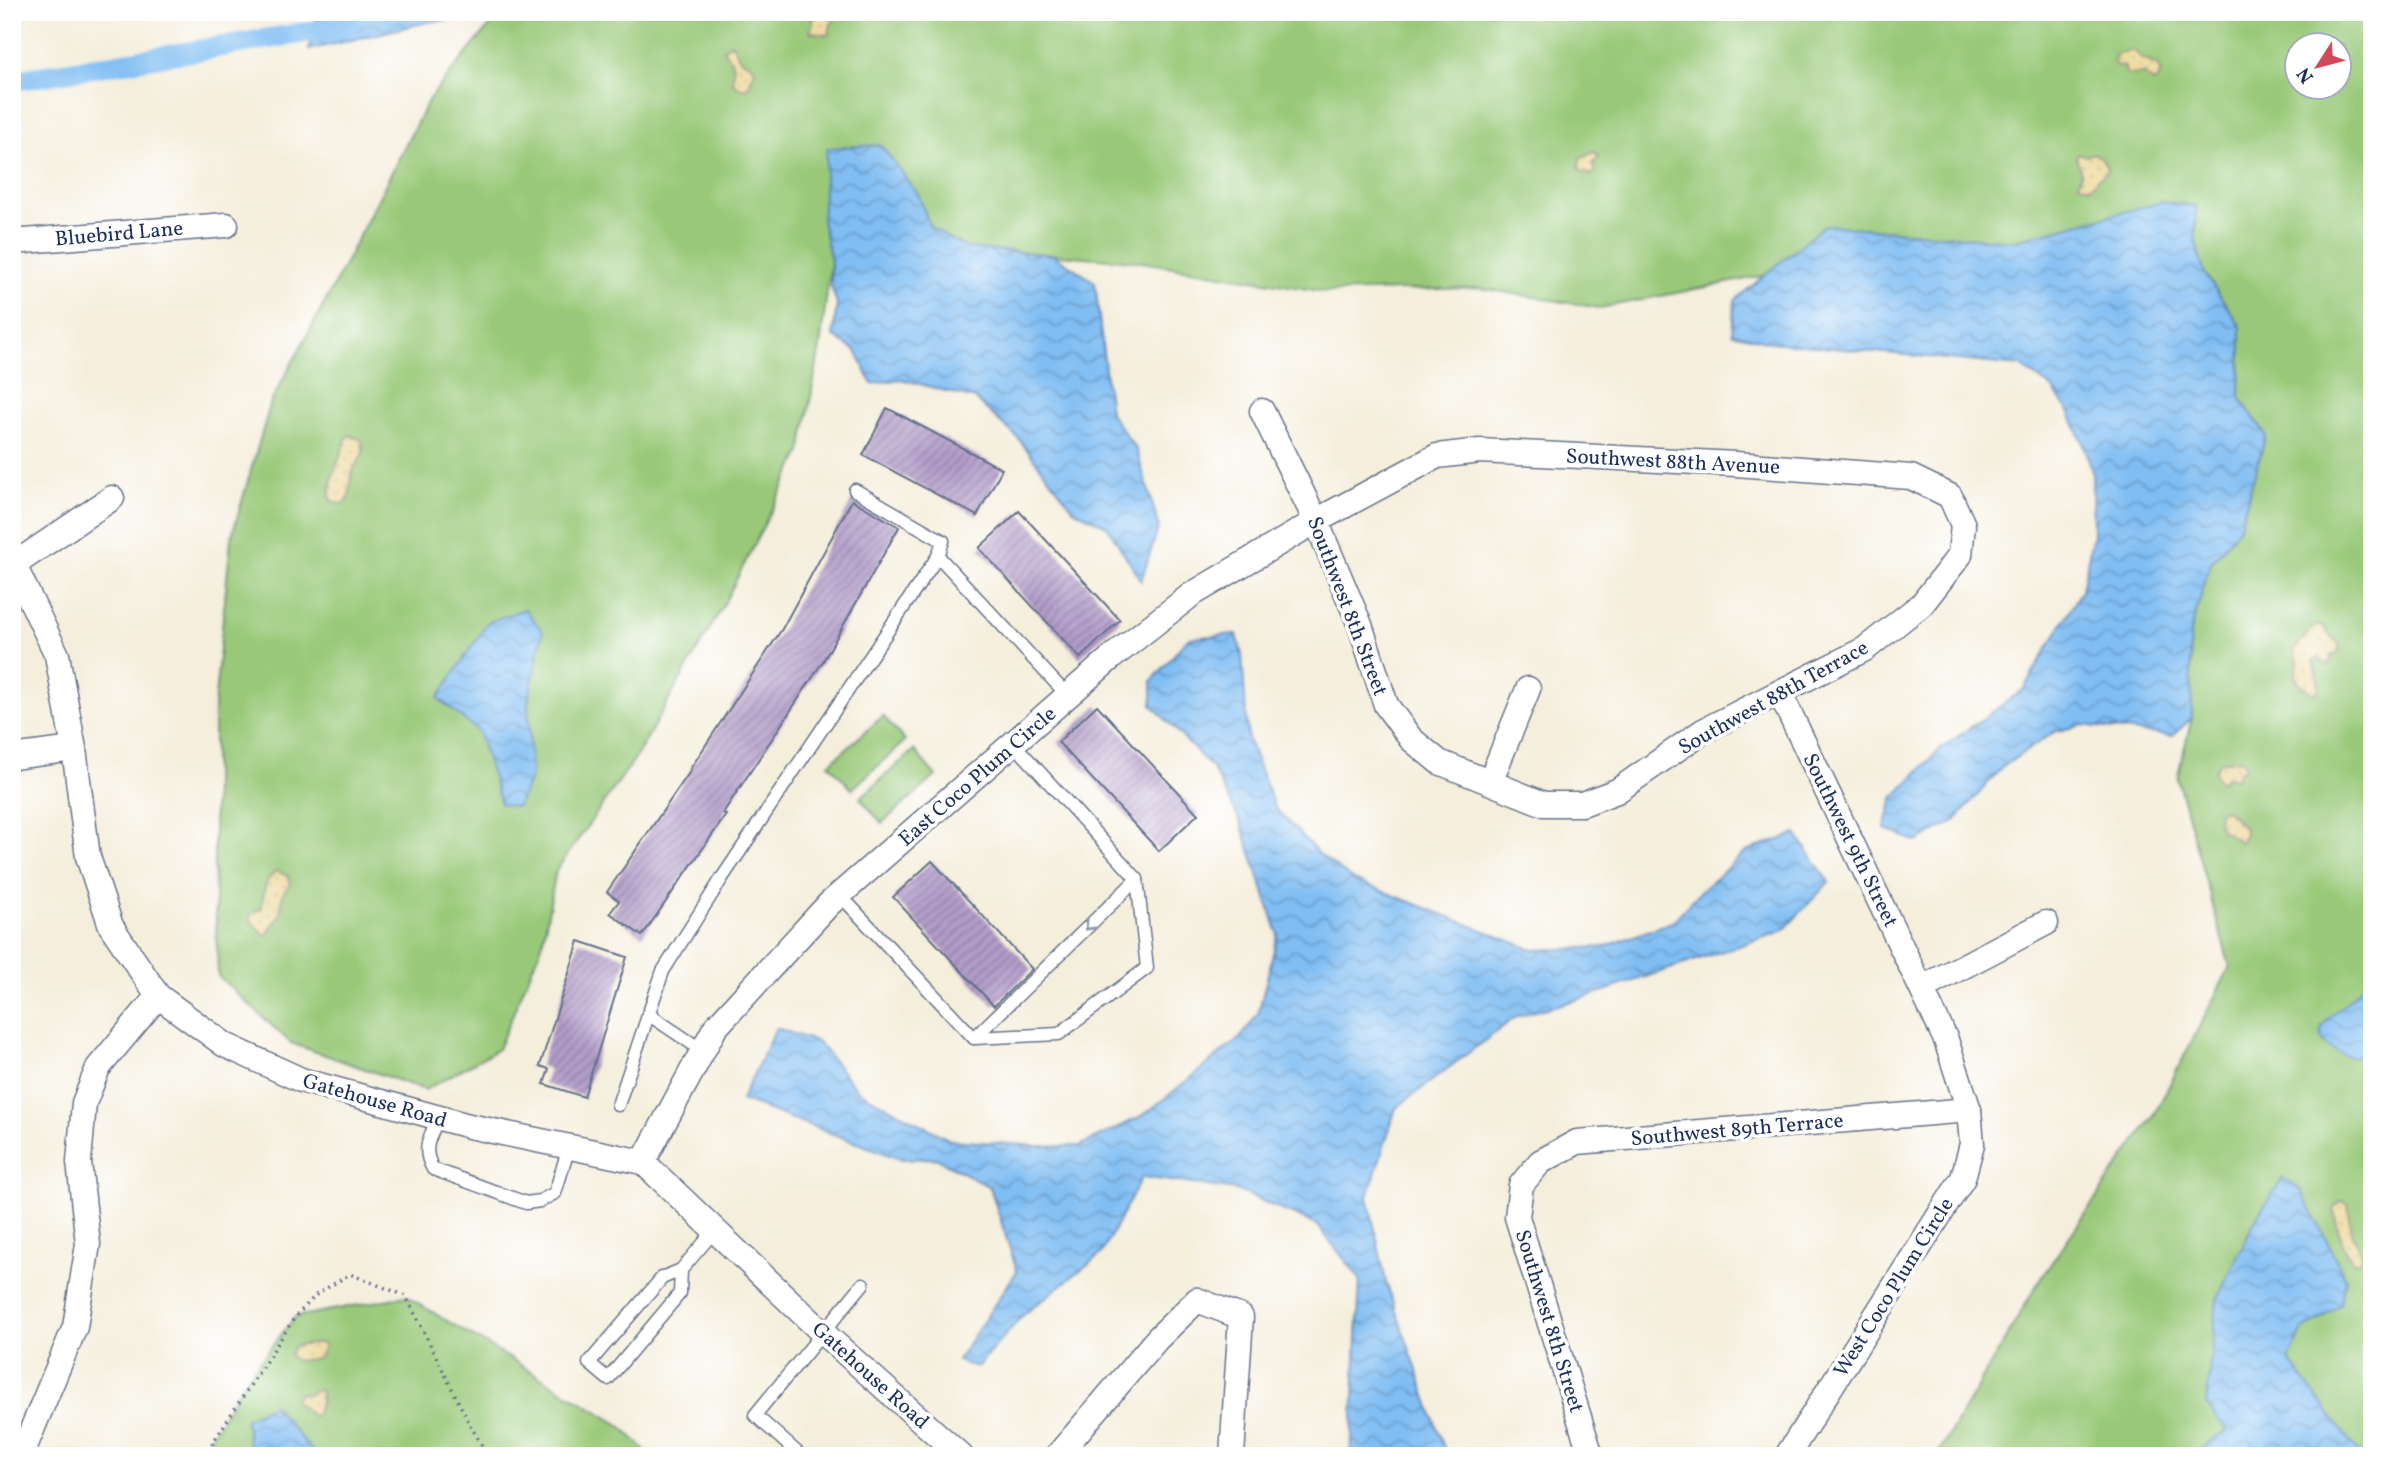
<svg xmlns="http://www.w3.org/2000/svg" width="2384" height="1468" viewBox="0 0 2384 1468" font-family="Vollkorn,serif">
<defs>
<pattern id="sand-dots" width="8" height="8" patternUnits="userSpaceOnUse" patternTransform="scale(1.75)"><rect width="8" height="8" fill="#eeda9e"/><path d="M2 2h.1M6 6h.1" fill="none" stroke="#ccbb8a" stroke-width="1.8" stroke-linecap="round"/></pattern>
<pattern id="water-waves" width="16" height="10" patternUnits="userSpaceOnUse" patternTransform="scale(1.75)"><rect width="16" height="10" fill="#7fbdf3"/><path d="M0 5q4-4 8 0t8 0" fill="none" stroke="#679ac8"/></pattern>
<pattern id="building-hatch" width="6" height="6" patternUnits="userSpaceOnUse" patternTransform="scale(1.75)"><rect width="6" height="6" fill="#b29cc9"/><path d="M-1 1l2-2M0 6l6-6M5 7l2-2" fill="none" stroke="#9080a6"/></pattern>
</defs>
<rect width="100%" height="100%" fill="#fff"/>
<filter id="ink" filterUnits="userSpaceOnUse"><feTurbulence type="fractalNoise" baseFrequency=".0143" numOctaves="2"/><feDisplacementMap in="SourceGraphic" scale="14" xChannelSelector="R" yChannelSelector="G"/><feConvolveMatrix kernelMatrix="1 2 1 2 8 2 1 2 1" color-interpolation-filters="sRGB"/></filter>
<filter id="wash" filterUnits="userSpaceOnUse"><feTurbulence type="fractalNoise" baseFrequency=".00686" numOctaves="4" result="noise"/><feDisplacementMap in="SourceGraphic" scale="28" xChannelSelector="R" yChannelSelector="G"/><feGaussianBlur stdDeviation="1.57" result="paint"/><feColorMatrix in="noise" values="0 0 0 0 0 0 0 0 0 0 0 0 0 0 0 0 0 1.4 0 .05"/><feComposite in="paint" operator="in"/></filter>
<g filter="url(#wash)">
<rect width="100%" height="100%" fill="#f4eedb"/>
<!-- grass -->
<g fill="#99c978" stroke="#5a7c6b" stroke-width="2" fill-rule="evenodd">
<path d="M501 12H2372V1456H1937L2041 1278 2154 1115 2230 967 2177 778 2192 718 2190 633 2210 564 2239 528 2266 435 2240 398 2241 327 2204 272 2195 239 2196 206 2161 203 2012 241 1825 225 1767 275 1600 308 1479 288 1326 292 1136 261 966 248 929 227 919 196 822 220 831 261 820 347 801 452 724 604 636 757 556 871 542 945 498 1049 425 1090 291 1043 218 976 214 867V707L231 539 271 402 329 295 429 99ZM2296 46H2338V88H2296Z"/>
<polygon points="883,716 905,741 852,789 829,764"/>
<polygon points="914,750 936,776 882,823 860,798"/>
<polygon points="406,1296 620,1425 651,1456 199,1456 243,1383 295,1317"/>
</g>
<!-- sand -->
<g fill="url(#sand-dots)" stroke="#84847e" stroke-width="2">
<polygon points="811,12 841,12 831,24 829,35 810,32 813,23"/>
<path d="M730 43 733 45 740 59 753 66 755 70 748 88 745 89C726 84 736 79 733 66 731 59 726 55 723 50Z"/>
<polygon points="2134,50 2142,59 2157,65 2161,73 2157,81 2153,82 2143,74 2127,75 2124,67 2116,66 2114,63 2115,55"/>
<polygon points="1594,152 1599,157 1593,164 1595,172 1591,175 1581,171 1579,167 1580,158"/>
<polygon points="2079,153 2086,156 2093,153 2101,157 2107,167 2106,173 2099,177 2091,187 2079,184 2081,173 2076,156"/>
<path d="M350 435 362 440C366 460 358 457 352 473 349 483 352 492 347 502L341 504 331 501C326 482 342 455 347 437Z"/>
<path d="M2317 625 2325 628C2328 637 2338 640 2340 648L2336 655H2331L2332 660 2327 666 2319 658 2314 659C2312 672 2324 681 2316 694 2310 692 2297 683 2296 677 2294 670 2297 672 2298 666 2299 660 2293 656 2295 650 2297 645 2312 628 2317 625Z"/>
<polygon points="2242,759 2246,767 2238,773 2236,779 2227,776 2222,782 2217,779 2214,771 2220,762"/>
<polygon points="2223,810 2228,811 2245,829 2245,834 2240,842 2222,830 2218,823 2219,812"/>
<path d="M277 871 288 876 291 883 283 893 280 915 267 935H264L250 920 252 912 261 909C264 894 263 880 277 871Z"/>
<path d="M2340 1201 2348 1203 2352 1234 2358 1244 2362 1259 2355 1263C2344 1255 2336 1224 2334 1209Z"/>
<polygon points="320,1343 324,1345 319,1358 296,1361 289,1355 294,1346"/>
<polygon points="316,1390 321,1391 321,1399 316,1415 313,1416 295,1402 295,1398 300,1393 309,1394"/>
</g>
<!-- water -->
<g fill="url(#water-waves)" stroke="#4d76a8" stroke-width="2">
<polygon points="317,12 501,12 499,15 428,22 309,50"/>
<polygon points="881,145 919,196 930,227 966,248 1054,255 1095,282 1110,413 1136,449 1159,526 1141,581 1107,526 1074,510 1017,437 975,399 901,379 872,384 856,351 833,336 837,304 831,286 831,261 822,220 827,148"/>
<polygon points="2161,202 2196,206 2195,239 2204,272 2241,327 2240,398 2266,435 2239,528 2210,564 2190,633 2192,718 2172,736 2082,725 2054,732 2001,768 1956,820 1917,842 1885,829 1893,798 1939,750 2023,690 2082,590 2093,534 2092,472 2086,450 2070,413 2051,387 2020,366 1771,342 1732,333 1735,300 1825,225 2012,241"/>
<polygon points="525,609 543,632 528,701 531,776 517,807 501,804 478,731 438,698 488,622"/>
<polygon points="1237,634 1242,655 1248,739 1275,808 1320,855 1354,880 1534,950 1604,947 1672,922 1702,890 1747,851 1796,834 1829,882 1783,931 1580,999 1517,1016 1396,1108 1368,1197 1386,1282 1447,1456 1351,1456 1360,1279 1317,1225 1237,1190 1142,1177 1101,1254 1022,1316 977,1367 957,1361 1017,1271 990,1187 936,1158 900,1159 741,1100 776,1028 818,1042 858,1091 950,1140 1040,1146 1080,1146 1144,1115 1240,1038 1258,1014 1278,934 1241,823 1213,769 1152,705 1152,681 1188,638"/>
<path d="M2372 977V1052C2358 1058 2348 1059 2335 1051 2303 1032 2332 1016 2348 1001 2356 993 2364 985 2372 977Z"/>
<polygon points="2283,1178 2301,1190 2346,1279 2340,1305 2302,1331 2289,1360 2361,1456 2191,1456 2227,1431 2206,1404 2217,1299 2255,1220"/>
<polygon points="273,1405 316,1456 251,1456 245,1419"/>
</g>
<g fill="none" stroke-linecap="round" stroke-linejoin="round">
<!-- canal -->
<polyline stroke="#7fbdf3" stroke-width="21" points="12,81 345,26 360,12"/>
</g>
<g id="blocks">
<!-- building -->
<g fill="url(#building-hatch)">
<polygon points="887,408 1002,469 977,516 863,455"/>
<polygon points="852,500 899,527 822,663 723,813 726,815 642,936 610,913 619,901 607,892 691,770 690,769 782,629"/>
<polygon points="1019,511 1120,620 1080,658 979,548"/>
<polygon points="1097,705 1198,814 1159,851 1058,742"/>
<polygon points="932,861 1032,969 994,1006 893,897"/>
<polygon points="579,941 627,957 584,1097 544,1084 549,1069 540,1066"/>
</g>
</g>
</g>
<g filter="url(#ink)">
<use href="#blocks" fill-opacity="0" stroke="#67728a" stroke-width="2"/>
<g fill="none" stroke-linecap="round" stroke-linejoin="round">
<defs>
<g id="lane">
<polyline points="855,490 943,541 938,556 1068,696"/>
<polyline points="840,895 974,1038 1059,1034 1147,968 1137,879 1014,744"/>
<polyline points="648,1014 703,1051"/>
<polyline points="974,1038 1137,879"/>
<polyline points="618,1105 663,971 722,878 938,556"/>
<path d="M438 1118C430 1138 421 1148 433 1169L526 1203 540 1201 555 1193 569 1147"/>
<polyline points="681,1270 680,1293 608,1379 589,1363 662,1278 681,1270 715,1230"/>
<polyline points="801,1456 755,1415 863,1284"/>
</g>
<g id="street">
<polyline points="12,242 226,225"/>
<polyline points="12,561 57,655 74,749 88,857 111,926 158,996 225,1045 301,1080 469,1126 643,1162 822,1332 961,1456"/>
<polyline points="15,564 112,498"/>
<polyline points="1780,693 1946,1040 1969,1110 1972,1144 1963,1178 1787,1456"/>
<polyline points="12,757 74,749"/>
<polyline points="1490,782 1528,689"/>
<polyline points="1922,988 2046,923"/>
<polyline points="643,1162 715,1028 829,904 1112,657 1191,595 1316,521 1437,456 1480,451 1736,464 1911,477 1950,496 1963,525 1960,555 1922,604 1865,649 1703,731 1617,791 1582,804 1544,804 1439,762 1411,739 1386,705 1360,625 1316,521 1262,411"/>
<polyline points="21,1456 75,1327 88,1244 79,1162 84,1103 98,1068 158,996"/>
<polyline points="1057,1456 1157,1339 1197,1300 1241,1317 1232,1456"/>
<polyline points="1591,1456 1517,1217 1521,1185 1540,1162 1577,1142 1969,1110"/>
</g>
</defs>
<!-- lane casing -->
<use href="#lane" stroke="#67728a" stroke-width="15"/>
<!-- street casing -->
<use href="#street" stroke="#67728a" stroke-width="27"/>
<!-- path -->
<polyline stroke="#67728a" stroke-width="3.5" stroke-dasharray="2 5" stroke-linecap="butt" points="204,1456 295,1317 317,1294 350,1274 406,1296 469,1423 488,1456"/>
<!-- lane -->
<use href="#lane" stroke="#fff" stroke-width="12"/>
<!-- street -->
<use href="#street" stroke="#fff" stroke-width="24"/>
</g>
<!-- one-way arrows -->
<defs><path id="oneway-chevron" d="M-2-3.5L2.5 0L-2 3.5" fill="none" stroke-width="1.6" stroke-linecap="round" stroke-linejoin="round" transform="scale(1.75)"/></defs>
<use stroke="#8d97ae" href="#oneway-chevron" transform="translate(1089 926) rotate(136)"/>
</g>
<g text-anchor="middle" stroke-width="7" stroke-linejoin="round" paint-order="stroke">
<!-- street labels -->
<g font-size="21" fill="#1b2f5e" stroke="#fff">
<text transform="translate(119 233) rotate(-5)" y="7">Bluebird Lane</text>
<text transform="translate(1673 461) rotate(3)" y="7">Southwest 88th Avenue</text>
<text transform="translate(1348 606) rotate(69)" y="7">Southwest 8th Street</text>
<text transform="translate(1773 697) rotate(-29)" y="7">Southwest 88th Terrace</text>
<text transform="translate(977 776) rotate(-41)" y="7">East Coco Plum Circle</text>
<text transform="translate(1851 840) rotate(64)" y="7">Southwest 9th Street</text>
<text transform="translate(375 1100) rotate(16)" y="7">Gatehouse Road</text>
<text transform="translate(1737 1129) rotate(-5)" y="7">Southwest 89th Terrace</text>
<text transform="translate(1893 1287) rotate(-58)" y="7">West Coco Plum Circle</text>
<text transform="translate(1550 1321) rotate(73)" y="7">Southwest 8th Street</text>
<text transform="translate(871 1375) rotate(42)" y="7">Gatehouse Road</text>
</g>
</g>
<!-- margin -->
<rect width="2384" height="1468" fill="none" stroke="#fff" stroke-width="42"/>
<!-- north arrow -->
<g transform="translate(2318 66) rotate(234)"><circle r="33" fill="#ffffff" stroke="#a4acbf" stroke-width="2"/>
<path d="M0-5L12 26L0 18L-12 26Z" fill="#d1495b"/>
<text y="-10" font-size="19" font-weight="bold" text-anchor="middle" fill="#1b2f5e">N</text>
</g>
</svg>
